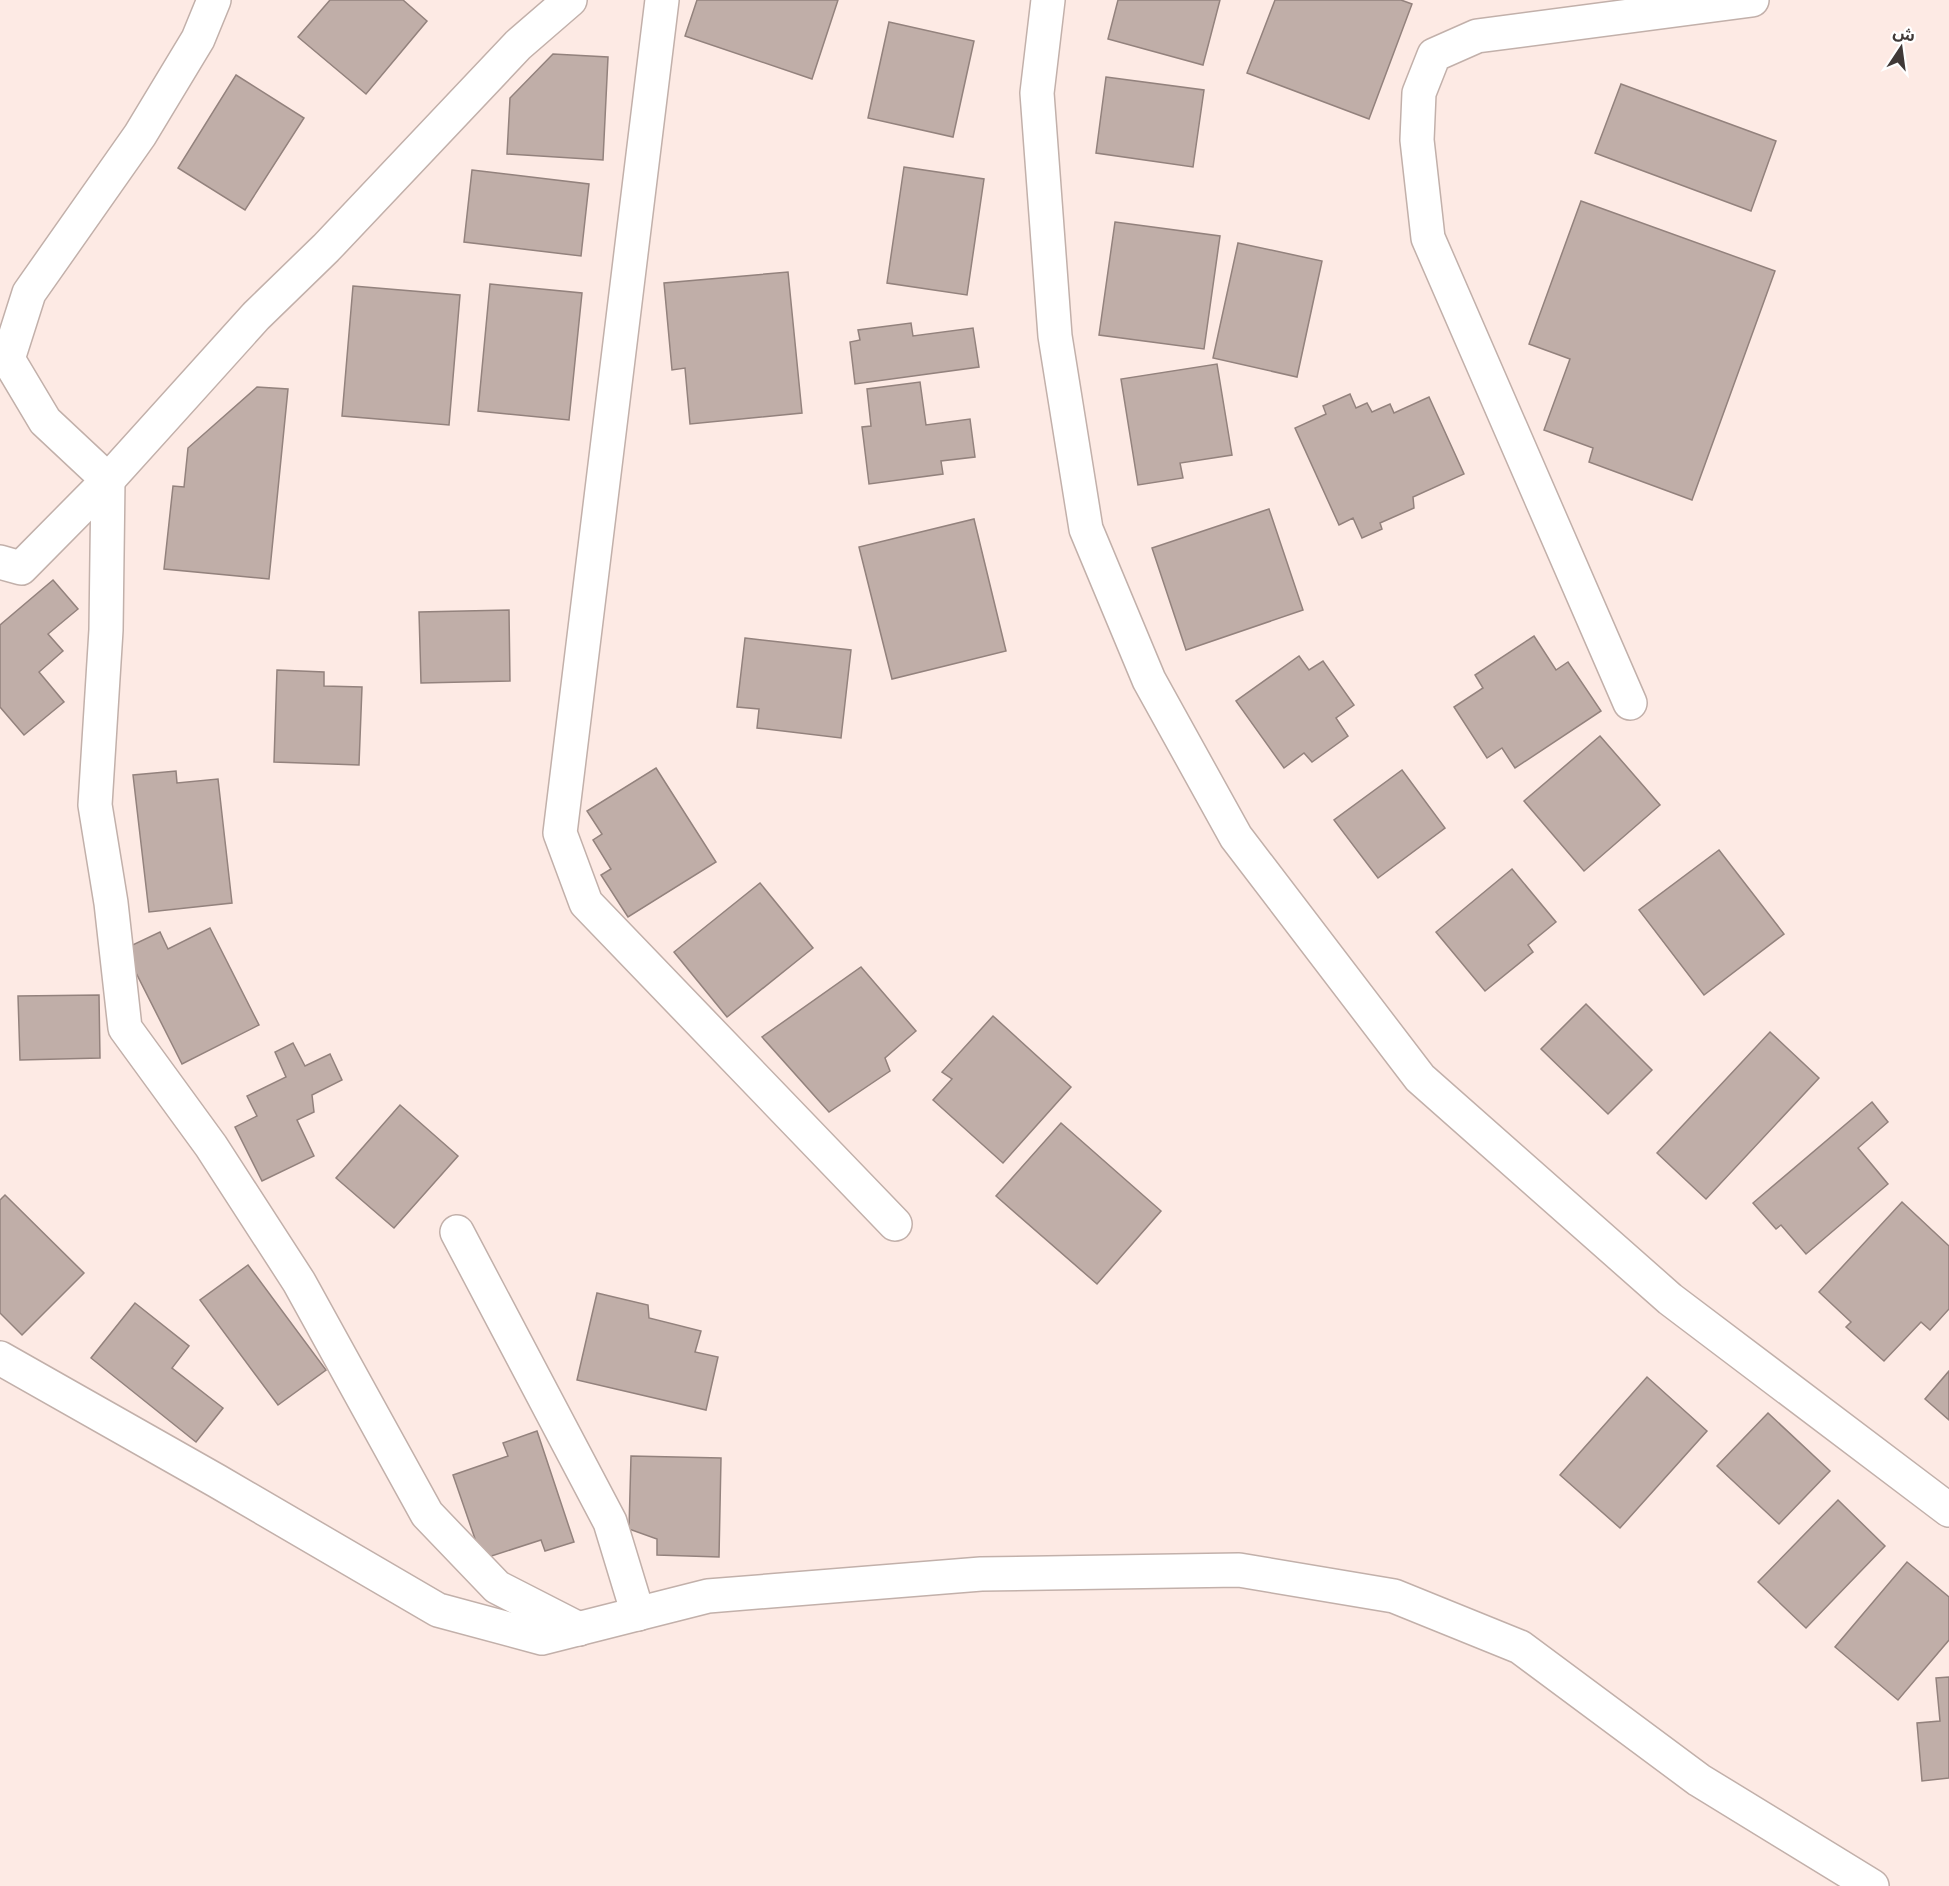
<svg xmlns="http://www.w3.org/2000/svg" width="1949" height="1886" viewBox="0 0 1949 1886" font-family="'DM Sans','Noto Sans Arabic',sans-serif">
<rect width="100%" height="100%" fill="#fdeae4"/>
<!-- building -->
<g fill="#c0aea8" stroke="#93827d" stroke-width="1.5">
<polygon points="330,0 403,0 427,21 366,94 298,37"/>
<polygon points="697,0 838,0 812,79 685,36"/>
<polygon points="1118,0 1220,0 1203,65 1108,39"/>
<polygon points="1275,0 1401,0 1412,4 1369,119 1247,73"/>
<polygon points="889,22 974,41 953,137 868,118"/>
<polygon points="553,54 608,57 603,160 507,154 510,98"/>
<polygon points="236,75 304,118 245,210 178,168"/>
<polygon points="1106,77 1204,90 1193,167 1096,153"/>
<polygon points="1621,84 1776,141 1751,211 1595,153"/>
<polygon points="904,167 984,179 967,295 887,283"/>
<polygon points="472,170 589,184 581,256 464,242"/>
<polygon points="1581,201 1775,271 1692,500 1589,462 1593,448 1544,430 1570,359 1529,344"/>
<polygon points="1115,222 1220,236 1204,349 1099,335"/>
<polygon points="1238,243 1322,261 1297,377 1213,358"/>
<polygon points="788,272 802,413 690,424 685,368 672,370 664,283"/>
<polygon points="490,284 582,293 569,420 478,411"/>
<polygon points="353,286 460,295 449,425 342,416"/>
<polygon points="911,323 913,336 973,328 979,367 855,384 850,342 860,340 858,330"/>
<polygon points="1217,364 1232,455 1180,463 1183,478 1138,485 1121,379"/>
<polygon points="920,382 926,425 970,419 975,457 941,461 943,474 869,484 862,427 871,426 867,389"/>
<polygon points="257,387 288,389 269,579 164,569 173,486 184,487 188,448"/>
<polygon points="1350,394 1356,408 1367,403 1372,412 1390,404 1394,413 1429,397 1464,474 1413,497 1414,508 1380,523 1382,529 1362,538 1353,518 1339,525 1295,428 1326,414 1323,406"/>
<polygon points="1269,509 1303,610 1186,650 1152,548"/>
<polygon points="974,519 1006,651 892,679 859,547"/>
<polygon points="53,580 78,609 48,634 63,651 39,672 64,702 24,735 0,707 0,625"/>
<polygon points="509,610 510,681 421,683 419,612"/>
<polygon points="1534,636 1556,670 1568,662 1601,711 1515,768 1502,748 1487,758 1454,707 1483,688 1475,675"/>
<polygon points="745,638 851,650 841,738 757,728 759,709 737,707"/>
<polygon points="1299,656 1309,670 1323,661 1354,705 1336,718 1348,736 1312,762 1304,753 1284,768 1236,701"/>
<polygon points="277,670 324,672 324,686 362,687 359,765 274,762"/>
<polygon points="1600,736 1660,805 1584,871 1524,801"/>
<polygon points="656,768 716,862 628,917 601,875 611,869 593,840 602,834 587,811"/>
<polygon points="1402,770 1445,828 1378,878 1334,820"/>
<polygon points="176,771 177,783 218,779 232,903 149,912 133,775"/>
<polygon points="1719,850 1784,934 1704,995 1639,910"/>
<polygon points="1512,869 1556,922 1528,945 1533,952 1485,991 1436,932"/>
<polygon points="760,883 813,948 727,1017 674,952"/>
<polygon points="210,928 259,1025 182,1064 124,949 160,932 168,949"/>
<polygon points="861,967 916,1031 885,1058 890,1071 829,1112 762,1037"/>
<polygon points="99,995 100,1058 20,1060 18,996"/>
<polygon points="1586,1004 1652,1070 1608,1114 1541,1049"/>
<polygon points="993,1016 1071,1087 1003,1163 933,1100 952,1079 942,1072"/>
<polygon points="1770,1032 1819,1078 1706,1199 1657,1153"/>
<polygon points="293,1043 305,1066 330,1054 342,1080 312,1095 314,1112 297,1120 314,1156 262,1181 235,1127 257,1116 247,1096 286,1077 275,1052"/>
<polygon points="1872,1102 1888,1122 1858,1148 1888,1184 1806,1254 1781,1225 1776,1229 1753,1203"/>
<polygon points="400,1105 458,1156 394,1228 336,1178"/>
<polygon points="1061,1123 1161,1211 1097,1284 996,1196"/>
<polygon points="5,1195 84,1273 22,1335 0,1313 0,1200"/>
<polygon points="1902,1202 1949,1246 1949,1309 1930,1330 1921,1322 1884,1361 1846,1327 1851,1322 1819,1292"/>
<polygon points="248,1265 326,1370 278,1405 200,1300"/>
<polygon points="597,1293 648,1305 649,1318 701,1331 695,1352 718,1357 706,1410 577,1380"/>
<polygon points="135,1303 189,1346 172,1368 223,1408 196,1442 91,1358"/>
<polygon points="1949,1371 1949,1420 1925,1399"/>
<polygon points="1647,1377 1707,1431 1620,1528 1560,1475"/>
<polygon points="1768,1413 1830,1471 1779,1524 1717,1466"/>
<polygon points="537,1431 574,1542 545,1551 541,1540 482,1559 453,1475 508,1456 503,1443"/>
<polygon points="631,1456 721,1458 719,1557 657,1555 657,1539 629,1529"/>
<polygon points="1838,1500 1885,1546 1806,1628 1758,1582"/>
<polygon points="1907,1562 1949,1597 1949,1640 1898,1700 1835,1647"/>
<polygon points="1949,1677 1949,1778 1922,1781 1917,1723 1940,1721 1936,1678"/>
</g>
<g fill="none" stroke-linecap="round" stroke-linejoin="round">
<defs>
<g id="minor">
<polyline points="214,0 198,39 140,135 29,293 8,359 45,421 108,480 106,630 95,805 111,903 125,1028 211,1146 299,1282 427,1514 497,1587 579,1629"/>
<polyline points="662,0 560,833 586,903 895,1224"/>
<polyline points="0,562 21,568 108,480 256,316 326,248 518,45 570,0"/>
<polyline points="1630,703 1428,238 1417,140 1419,93 1434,55 1477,36 1752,0"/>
<polyline points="457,1232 610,1522 638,1614"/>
<polyline points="0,1358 217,1481 438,1610 542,1638 708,1596 981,1574 1239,1570 1394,1596 1520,1647 1699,1780 1872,1886"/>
</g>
<polyline id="secondary" points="1048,0 1037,93 1055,336 1086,529 1149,680 1236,837 1420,1078 1670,1299 1949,1510"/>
</defs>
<!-- minor casing -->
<use href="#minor" stroke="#c2b0aa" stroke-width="36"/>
<!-- secondary casing -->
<use href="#secondary" stroke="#c2b0aa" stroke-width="36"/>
<!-- minor -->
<use href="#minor" stroke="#fff" stroke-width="33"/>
<!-- secondary -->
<use href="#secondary" stroke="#fff" stroke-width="33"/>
</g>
<!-- north arrow -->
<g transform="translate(1901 48) rotate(13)" stroke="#ffffff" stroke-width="4.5" paint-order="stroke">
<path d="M0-4.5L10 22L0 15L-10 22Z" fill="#403937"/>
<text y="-9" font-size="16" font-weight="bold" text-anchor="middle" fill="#403937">ش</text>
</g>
</svg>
